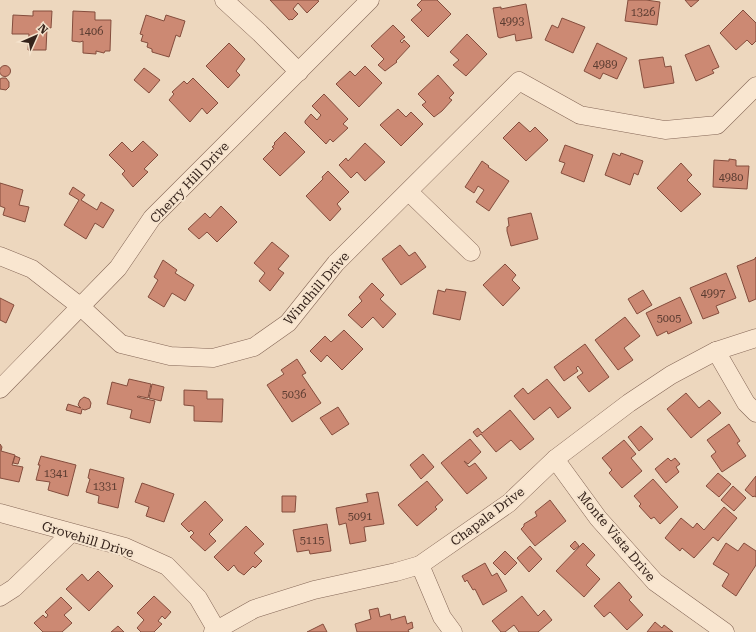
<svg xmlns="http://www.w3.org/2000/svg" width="756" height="632" viewBox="0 0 756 632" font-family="'Roboto Serif',serif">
<rect width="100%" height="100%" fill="#edd7be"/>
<!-- building -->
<g fill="#cc8973" stroke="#844d3d">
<polygon points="270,0 317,0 319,1 307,13 298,3 293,9 298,14 292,20 291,19 289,20"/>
<polygon points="422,0 437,0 451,14 428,37 411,20 422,10 417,5"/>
<polygon points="628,0 646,0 660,2 657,25 625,21"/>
<polygon points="685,0 699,0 691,7"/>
<polygon points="526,4 532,38 516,41 515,34 500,38 498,37 493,8 501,7 501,9"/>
<polygon points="743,10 756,23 756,41 752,45 747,40 736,50 720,33"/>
<polygon points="33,11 52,11 51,28 47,28 46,50 28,50 29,34 12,34 13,15 33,16"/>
<polygon points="73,11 95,12 95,20 111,20 110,51 105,51 104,53 96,51 96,54 83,53 83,41 80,42 72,41"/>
<polygon points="146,15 164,21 166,15 185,21 180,37 176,35 169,57 152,52 152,49 147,47 148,43 141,41 143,35 140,34"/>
<polygon points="562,18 585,27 573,53 545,40 552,25 558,28"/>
<polygon points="393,25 405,37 400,41 402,43 404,40 410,46 396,61 397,62 385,71 378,65 384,59 371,46"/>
<polygon points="467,34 487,54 466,76 453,65 459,60 450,52"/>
<polygon points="229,43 245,59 236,71 240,75 228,88 206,66"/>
<polygon points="597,43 627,58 617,79 603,73 600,79 584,71"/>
<polygon points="709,45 719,67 712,70 714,73 696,81 685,55"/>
<polygon points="663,57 665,67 671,66 674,83 644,88 639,60"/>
<circle cx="5" cy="71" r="5.5"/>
<polygon points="365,66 382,83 359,107 336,84 350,71 355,76"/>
<polygon points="144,68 160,80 149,93 134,80"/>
<polygon points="438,75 454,93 449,98 452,100 442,111 434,117 422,105 426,102 418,94"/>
<polygon points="2,78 6,78 9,82 9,87 6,90 0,89 0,79"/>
<polygon points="193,78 218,103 207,114 202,108 190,122 169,100 174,94 172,92 184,81 187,84"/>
<polygon points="324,94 348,119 343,124 348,128 333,142 330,139 326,144 305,123 305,121 311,114 317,120 321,115 312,106"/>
<polygon points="398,109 406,117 411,112 423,124 401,146 380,125"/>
<polygon points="519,122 530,132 535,127 548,140 526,161 503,138"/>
<polygon points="285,132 305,152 280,176 263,159 274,148 272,147 275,144 274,143"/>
<polygon points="143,141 158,155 144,169 148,172 133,187 122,174 125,171 109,155 122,142 132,152"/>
<polygon points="365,143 385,162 365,181 357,172 351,178 339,165 346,158 348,161"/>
<polygon points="565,145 593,155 584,182 561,173 565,163 559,161"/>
<polygon points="613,153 620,156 621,153 643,161 638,175 634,173 630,185 605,175"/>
<polygon points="729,159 736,160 736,166 749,166 747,189 713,187 714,160 729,161"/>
<polygon points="482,161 489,166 488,167 509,181 489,211 476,202 484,190 478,186 474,193 465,187"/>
<polygon points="681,163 692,175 687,180 701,194 681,212 657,188"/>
<polygon points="328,171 349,192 337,204 341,209 330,221 306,196 323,179 322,177"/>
<polygon points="0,183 23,190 19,205 29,207 25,222 3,215 5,208 0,206"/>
<polygon points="73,187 85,195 81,200 97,210 101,202 114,210 103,228 95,223 86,239 64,225 79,200 69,194"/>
<polygon points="221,206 237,222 217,242 207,232 199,239 188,229 205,213 210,218"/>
<polygon points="531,213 538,239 511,246 507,231 507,227 509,226 508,218"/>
<polygon points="272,242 289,256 278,269 284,273 270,291 259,281 265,273 254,263"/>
<polygon points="400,245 409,256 415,252 426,267 401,285 382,259"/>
<polygon points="756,257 756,299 749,302 737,266 755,259 755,258"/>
<polygon points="163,260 177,270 175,273 194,285 185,301 172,293 164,307 148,297 158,280 154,277"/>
<polygon points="505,264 516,275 512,280 520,288 503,306 483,285"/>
<polygon points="726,273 736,298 716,306 719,313 703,319 690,288"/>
<polygon points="372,283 384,295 380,299 396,314 383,328 373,317 362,328 348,315 362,301 359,297"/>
<polygon points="446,289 466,292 460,320 433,314 438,290 445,292"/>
<polygon points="643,290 652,305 637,314 628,299"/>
<polygon points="680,297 692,323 668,334 667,331 657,336 646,313"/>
<polygon points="0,298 14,305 6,323 0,320"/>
<polygon points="625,317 640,336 624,348 633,360 618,370 595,340"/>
<polygon points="344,330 363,349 342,370 327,355 321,362 310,351 325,336 331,342"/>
<polygon points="585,344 609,377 589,392 577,377 583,373 578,366 576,368 578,371 564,381 554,367"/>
<polygon points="297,359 306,373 302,375 321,403 292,422 267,385 284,374 281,370"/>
<polygon points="129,379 151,384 148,398 138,396 137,397 155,401 150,423 130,418 132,410 107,404 112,382 127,386"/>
<polygon points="547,379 571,408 558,418 550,407 534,420 514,396 523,388 528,394"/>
<polygon points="152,384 164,387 161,401 149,398"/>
<polygon points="184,390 207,391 207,399 223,399 222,422 194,421 194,406 184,405"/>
<polygon points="686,393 699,408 709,400 721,413 691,438 667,409"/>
<polygon points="84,397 89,399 91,403 90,408 85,410 82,409 81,414 66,410 68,404 81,408 78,405 80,400"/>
<polygon points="338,407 349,424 332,435 320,418"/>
<polygon points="510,410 534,439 520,450 511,440 496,452 481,434 477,437 473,432 478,428 482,433"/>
<polygon points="729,424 740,441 737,443 746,456 722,472 711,456 716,452 707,440"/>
<polygon points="641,426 653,439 639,451 628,437"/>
<polygon points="470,439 481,452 468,464 464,461 469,467 475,463 487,478 467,494 441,463"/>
<polygon points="624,440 636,454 631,458 642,471 622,488 609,473 612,470 602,458"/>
<polygon points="0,444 2,447 1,451 15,455 12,465 23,467 19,482 0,478"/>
<polygon points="423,454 434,467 421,479 410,465"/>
<polygon points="15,456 20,458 18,464 13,463"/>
<polygon points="41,456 76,465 68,496 48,490 50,482 36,480 40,465 38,465"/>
<polygon points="668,458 671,461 675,458 680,464 676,467 679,472 666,483 655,469"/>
<polygon points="90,469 124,478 118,508 98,503 99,496 86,492 90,479 88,478"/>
<polygon points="718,473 731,484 719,497 706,486"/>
<polygon points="756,476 756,497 754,496 753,497 745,490"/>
<polygon points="653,479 678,507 660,524 654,517 651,519 639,506 641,504 634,496"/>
<polygon points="427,481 443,500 435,507 437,509 417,526 398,505"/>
<polygon points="142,483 174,494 164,522 146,516 149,507 135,502"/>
<polygon points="733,486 746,498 734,511 721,500"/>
<polygon points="378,492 384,524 364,527 366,541 350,544 346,523 339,525 336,508 368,502 366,494"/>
<polygon points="282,496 296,496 295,512 282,512"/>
<polygon points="550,500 566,521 535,546 521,529 524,526 524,524 537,516 535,512"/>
<polygon points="205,501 223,520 209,534 216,541 205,551 190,537 194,533 191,530 189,532 181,524"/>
<polygon points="724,507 737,518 718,541 713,537 694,558 682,548 680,551 665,538 681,518 693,528 697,523 704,530"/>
<polygon points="327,524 331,551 310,554 309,550 297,552 293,530"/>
<polygon points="246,526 264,544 254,553 262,561 255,568 253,566 244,575 238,571 234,565 228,571 214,557"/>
<polygon points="575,541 579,546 574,550 570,546"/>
<polygon points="583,543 595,555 586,565 600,579 584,597 556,571"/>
<polygon points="726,543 738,551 744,543 756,551 756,565 736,596 722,586 729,574 713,564"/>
<polygon points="530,546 542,559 529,572 517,558"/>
<polygon points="505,551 517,563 505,575 493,563"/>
<polygon points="485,563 492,576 497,573 507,591 483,605 475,589 473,590 467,580 465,582 462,576"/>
<polygon points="98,571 113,586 89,611 66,589 82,574 88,581"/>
<polygon points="619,582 632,597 629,600 643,615 627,630 610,612 604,617 594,606"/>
<polygon points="154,596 171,612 165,619 162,616 158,621 162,624 154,632 141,632 137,628 144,620 137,613"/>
<polygon points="522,596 538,616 544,610 552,620 538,632 519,632 514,625 505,632 501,632 492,621"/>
<polygon points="61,597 72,608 64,615 72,623 62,632 43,632 34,623 43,615 46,618 48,615 45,612"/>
<polygon points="378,608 380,617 390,614 391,620 405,616 407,624 412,622 413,628 408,630 409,632 357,632 355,624 371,619 369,610"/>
<polygon points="655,622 662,628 664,625 673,632 647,632"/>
<polygon points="323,624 327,632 307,632"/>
<polygon points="118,626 124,632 111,632"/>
</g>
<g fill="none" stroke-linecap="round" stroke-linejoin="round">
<defs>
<g id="minor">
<polyline points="224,0 260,33 299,72"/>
<polyline points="409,192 471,252"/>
<polyline points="0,256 32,269 81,307 121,344 170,356 213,358 254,347 288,323 336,263 519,81 580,115 665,130 717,125 756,86"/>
<polyline points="716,351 746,403 756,413"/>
<polyline points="0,389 118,268 152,218 370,0"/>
<polyline points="555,459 598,518 655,582 725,632"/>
<polyline points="0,513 125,547 167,566 198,598 216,629"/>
<polyline points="420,565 442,617 453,632"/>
<polyline points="0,597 14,588 71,533"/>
<polyline points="213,632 254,609 314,590 396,572 420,565 509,503 555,459 629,403 671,375 716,351 756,338"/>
</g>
</defs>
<!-- minor casing -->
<use href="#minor" stroke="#856757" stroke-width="19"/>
<!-- minor -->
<use href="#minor" stroke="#f9e6d0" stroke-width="18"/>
</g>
<g text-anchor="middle" stroke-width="4" stroke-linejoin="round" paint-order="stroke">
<!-- number labels -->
<g font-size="11" fill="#5b3c31">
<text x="643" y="16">1326</text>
<text x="512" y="25">4993</text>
<text x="91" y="35">1406</text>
<text x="605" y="68">4989</text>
<text x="731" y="181">4980</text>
<text x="713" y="297">4997</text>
<text x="669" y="322">5005</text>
<text x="294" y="398">5036</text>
<text x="56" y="477">1341</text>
<text x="105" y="490">1331</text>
<text x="360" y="520">5091</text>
<text x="312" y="544">5115</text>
</g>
<!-- street labels -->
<g font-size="13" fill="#35231b" stroke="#f5e3cd">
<text transform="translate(189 182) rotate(-46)" y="5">Cherry Hill Drive</text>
<text transform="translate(316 288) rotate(-49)" y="5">Windhill Drive</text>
<text transform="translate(487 516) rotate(-37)" y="5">Chapala Drive</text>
<text transform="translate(617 536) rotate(50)" y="5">Monte Vista Drive</text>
<text transform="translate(88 539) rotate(17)" y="5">Grovehill Drive</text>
</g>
</g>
<!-- north arrow -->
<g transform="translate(36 36) rotate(45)" stroke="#f5e3cd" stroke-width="3" paint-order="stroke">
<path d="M0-3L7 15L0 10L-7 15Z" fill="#35231b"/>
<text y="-6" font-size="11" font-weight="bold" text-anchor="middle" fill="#35231b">N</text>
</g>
</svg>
